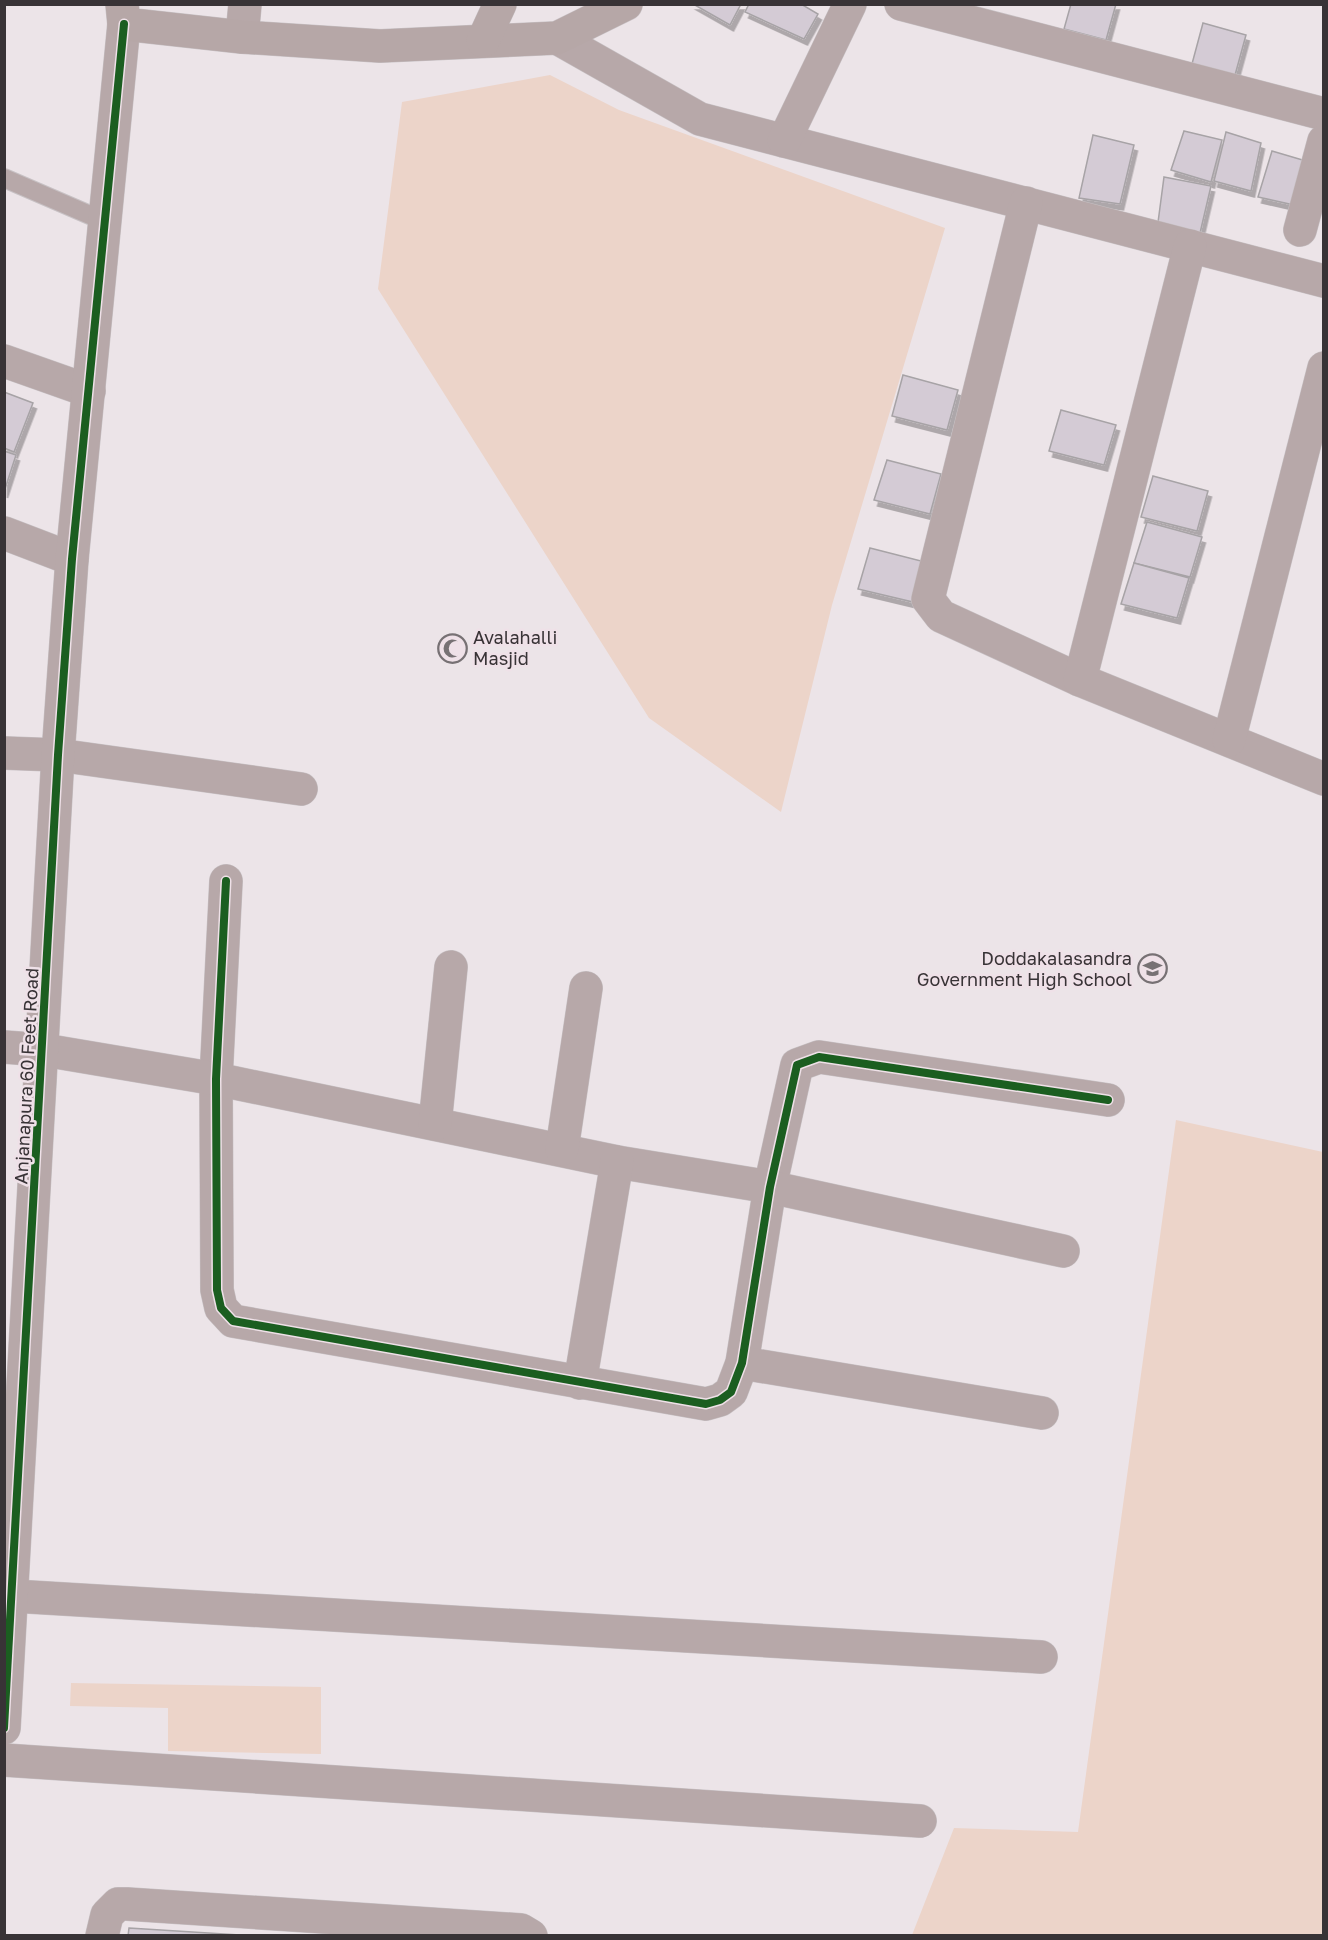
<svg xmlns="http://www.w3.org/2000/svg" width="1328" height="1940" viewBox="0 0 1328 1940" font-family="'Golos Text',sans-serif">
<defs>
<filter id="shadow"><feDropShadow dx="3.5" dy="6" stdDeviation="0" flood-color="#0004"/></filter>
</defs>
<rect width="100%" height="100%" fill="#ece4e8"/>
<!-- green -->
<g fill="#ecd4c9">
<polygon points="550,75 619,110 945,228 832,605 781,812 649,718 378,289 402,102"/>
<polygon points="1176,1120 1323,1152 1323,1935 912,1935 954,1828 1078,1832"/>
<polygon points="71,1683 321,1687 321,1754 168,1751 168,1708 70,1706"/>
</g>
<!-- building -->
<g fill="#d4cbd5" stroke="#a7a3a6" stroke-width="1.5" filter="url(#shadow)">
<polygon points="693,4 741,4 730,25"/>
<polygon points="749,4 801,4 818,14 804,39 745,12"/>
<polygon points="1071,4 1116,4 1106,40 1064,29"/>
<polygon points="1203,23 1246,35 1232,86 1189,75"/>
<polygon points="1184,131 1222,140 1211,182 1171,170"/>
<polygon points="1226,132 1261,143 1251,191 1214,181"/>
<polygon points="1093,135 1134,145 1120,204 1079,198"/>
<polygon points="1272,151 1306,161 1294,205 1258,197"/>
<polygon points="1164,177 1211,186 1200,233 1157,230"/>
<polygon points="903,375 958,390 947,430 892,416"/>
<polygon points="4,392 33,403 14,452 4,448"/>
<polygon points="1061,410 1116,425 1104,465 1049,451"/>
<polygon points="4,451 16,455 4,492"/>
<polygon points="887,460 941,474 930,514 874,500"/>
<polygon points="1153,476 1208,491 1197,531 1141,517"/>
<polygon points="1147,522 1202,537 1190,577 1134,563"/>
<polygon points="870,548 925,562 913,602 858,589"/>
<polygon points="1134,563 1189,578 1177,618 1121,604"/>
<polygon points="129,1928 257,1936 128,1936"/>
</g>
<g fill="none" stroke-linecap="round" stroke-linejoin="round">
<defs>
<polyline id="service" points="4,178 106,222"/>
<g id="minor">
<polyline points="901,4 1324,114"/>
<polyline points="242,37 245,4"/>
<polyline points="557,38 700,119 1324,281"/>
<polyline points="784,141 850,4"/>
<polyline points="1026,203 928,599 941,616 1080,680"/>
<polyline points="1300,230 1324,141"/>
<polyline points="1190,246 1080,680 1324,779"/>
<polyline points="4,361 89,391"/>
<polyline points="4,533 72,559"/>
<polyline points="1229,740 1324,368"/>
<polyline points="4,753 58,755 301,789"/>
<polyline points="226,881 216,1079 217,1290 221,1308 233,1321 706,1404 720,1400 731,1392 742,1363 770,1187 797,1065 819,1057 1108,1100"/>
<polyline points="4,1047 44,1050 216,1079 617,1162 770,1187 1063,1251"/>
<polyline points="435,1124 451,967"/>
<polyline points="562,1149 586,988"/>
<polyline points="742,1363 1042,1413"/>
<polyline points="580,1383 617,1162"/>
<polyline points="13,1596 1041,1657"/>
<polyline points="4,1760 920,1821"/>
<polyline points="102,1936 107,1915 118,1904 127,1904 521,1930 531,1936"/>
</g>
<polyline id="tertiary" points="4,1728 58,755 72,559 124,24"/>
<g id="secondary">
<polyline points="122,4 124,24 242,37 380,46 557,38 626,4"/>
<polyline points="483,41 500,4"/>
</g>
</defs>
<!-- service casing -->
<use href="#service" stroke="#c7c1c4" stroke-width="20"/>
<!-- minor casing -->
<use href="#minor" stroke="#c7c1c4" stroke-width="34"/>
<!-- tertiary casing -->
<use href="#tertiary" stroke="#c7c1c4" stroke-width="34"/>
<!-- secondary casing -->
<use href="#secondary" stroke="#c7c1c4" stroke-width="34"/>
<!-- service -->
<use href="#service" stroke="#b7a8a9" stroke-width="18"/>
<!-- minor -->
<use href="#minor" stroke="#b7a8a9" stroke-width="33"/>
<!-- tertiary -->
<use href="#tertiary" stroke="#b7a8a9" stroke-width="33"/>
<!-- secondary -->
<use href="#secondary" stroke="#b6a7a7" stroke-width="33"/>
<defs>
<g id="cycleway">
<polyline points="226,881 216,1079 217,1290 221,1308 233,1321 706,1404 720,1400 731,1392 742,1363 770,1187 797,1065 819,1057 1108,1100"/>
<polyline points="4,1728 58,755 72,559 124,24"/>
</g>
</defs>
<!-- cycleway casing -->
<use href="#cycleway" stroke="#efe1e8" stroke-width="11"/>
<!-- cycleway -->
<use href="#cycleway" stroke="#1b5e20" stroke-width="8"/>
</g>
<!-- icons -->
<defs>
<symbol id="mosque-ring" viewBox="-11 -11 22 22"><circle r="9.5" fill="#efe1e8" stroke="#777174" stroke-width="1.5"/><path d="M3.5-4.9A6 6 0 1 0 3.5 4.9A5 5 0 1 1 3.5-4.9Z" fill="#777174"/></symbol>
<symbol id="school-ring" viewBox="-11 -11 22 22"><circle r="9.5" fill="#efe1e8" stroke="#777174" stroke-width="1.5"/><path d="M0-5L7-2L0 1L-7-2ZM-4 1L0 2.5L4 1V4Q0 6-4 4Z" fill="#777174"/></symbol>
</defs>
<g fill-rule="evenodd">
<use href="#mosque-ring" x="436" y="632" width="33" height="33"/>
<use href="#school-ring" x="1136" y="952" width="33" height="33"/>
</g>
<g text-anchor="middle" stroke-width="5" stroke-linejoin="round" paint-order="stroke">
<!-- poi labels -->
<g font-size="18" fill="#383336" stroke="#efe1e8" text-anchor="start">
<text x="473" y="644">Avalahalli<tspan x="473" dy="21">Masjid</tspan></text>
<text x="1132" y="965" text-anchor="end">Doddakalasandra<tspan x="1132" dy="21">Government High School</tspan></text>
</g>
<!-- street labels -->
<g font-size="18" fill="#383336" stroke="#efe1e8">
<text transform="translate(27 1076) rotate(-87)" y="6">Anjanapura 60 Feet Road</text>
</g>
</g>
<!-- border -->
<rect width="1328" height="1940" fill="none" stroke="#383336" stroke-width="12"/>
</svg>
